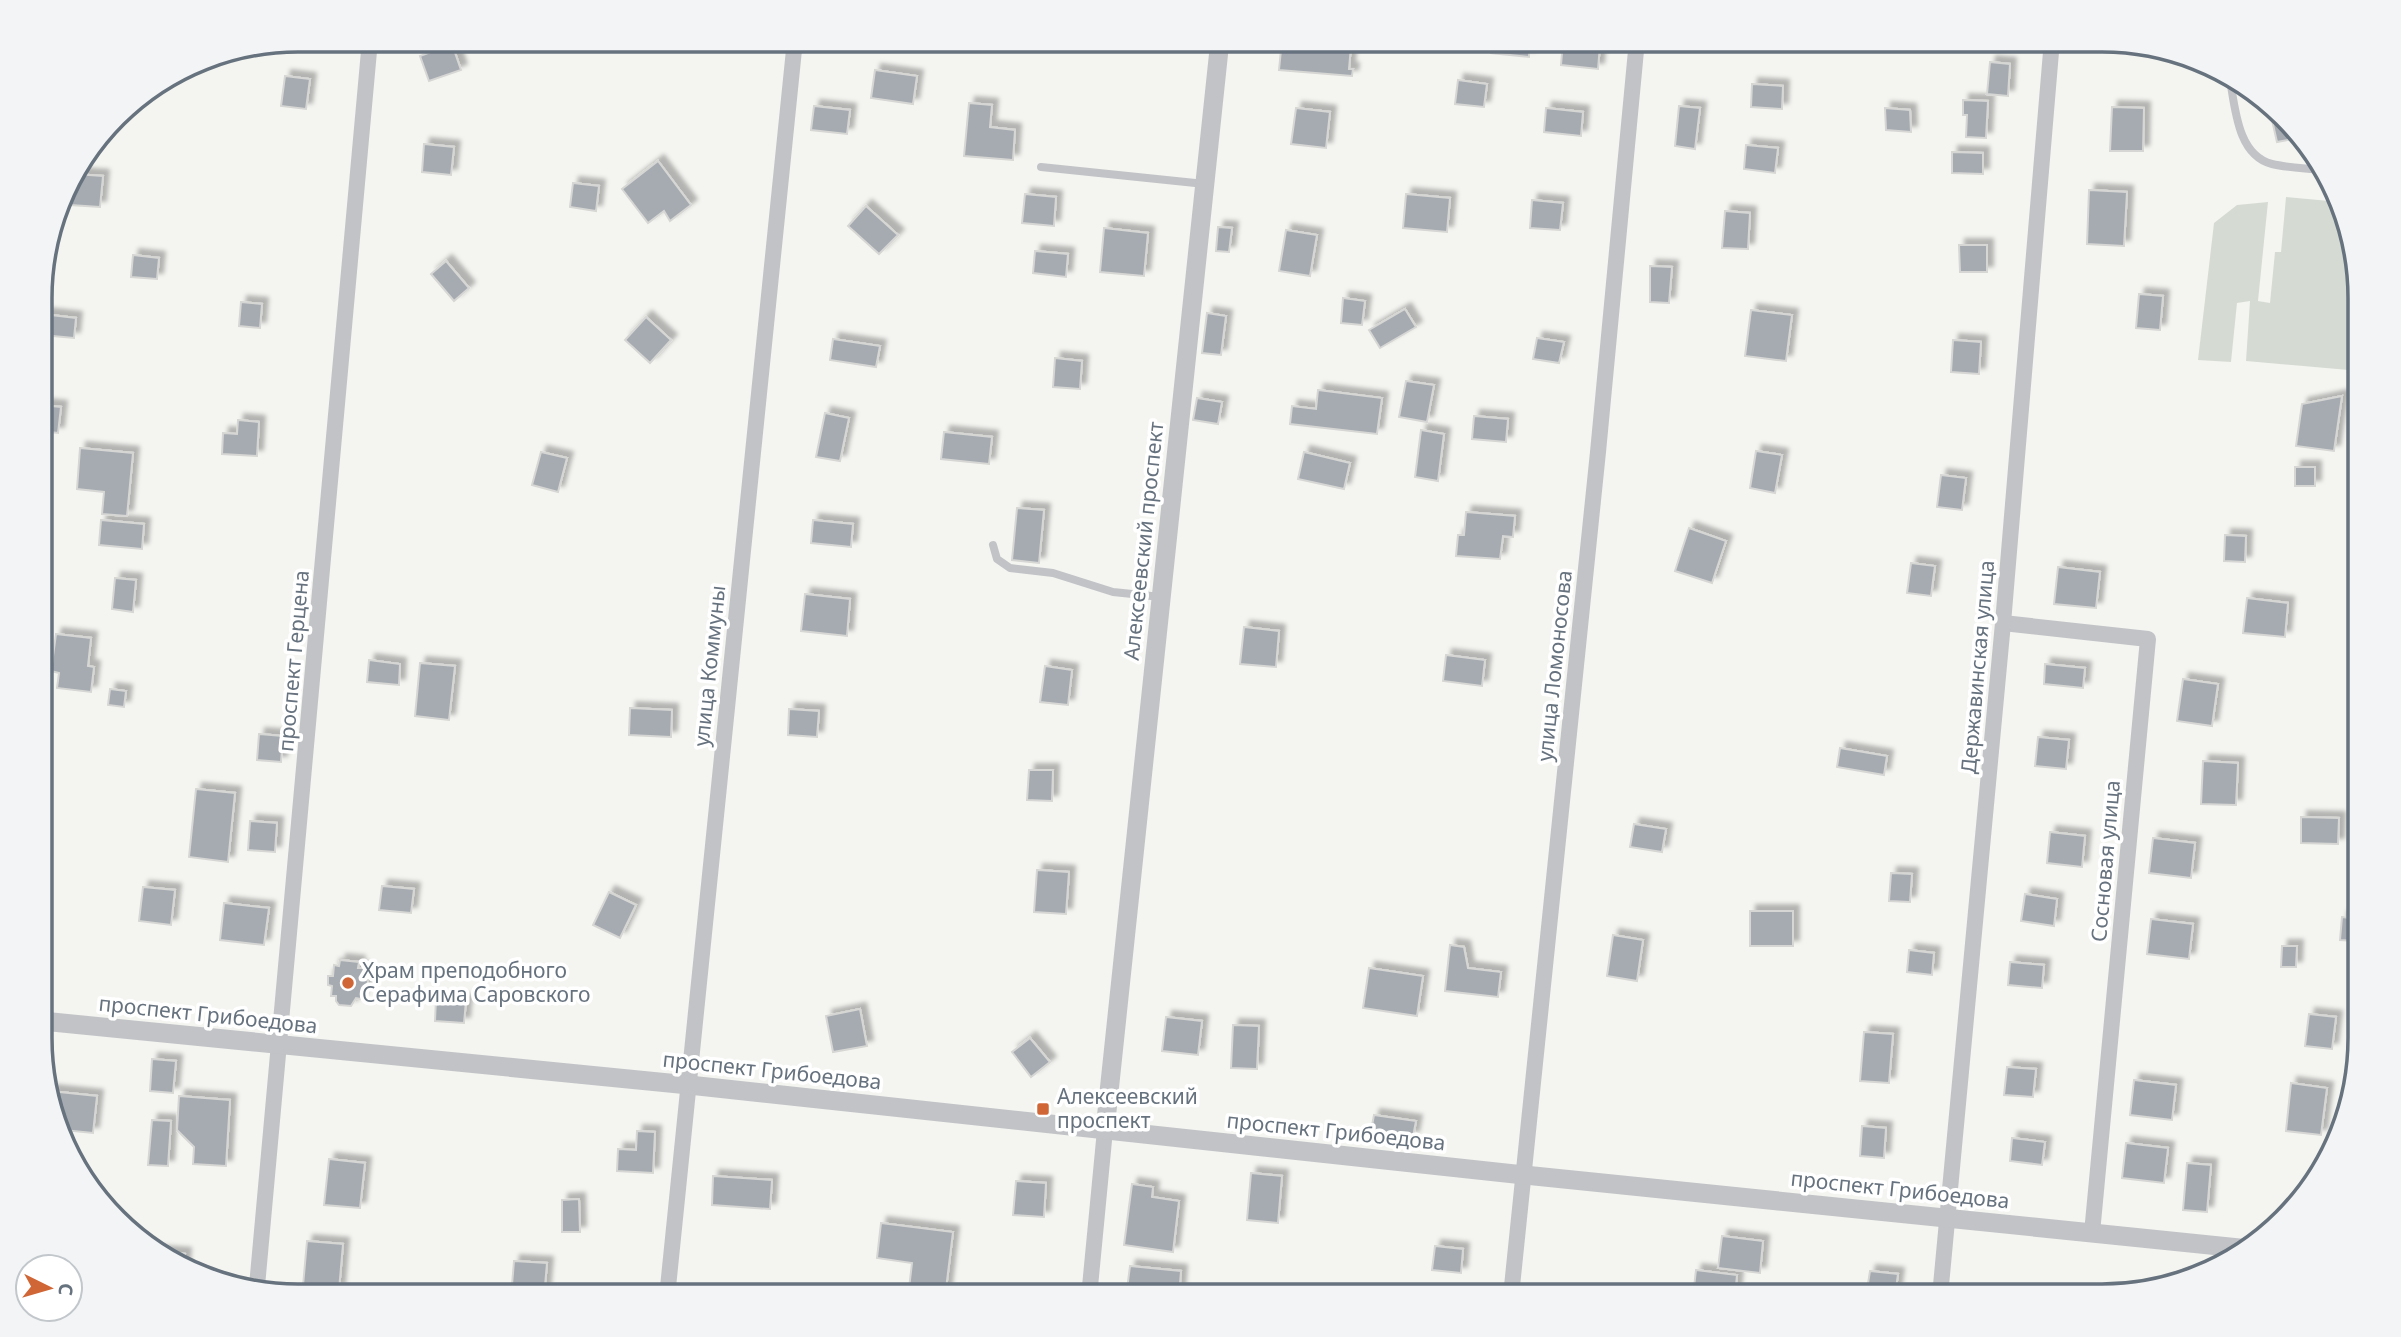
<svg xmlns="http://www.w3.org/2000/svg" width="2401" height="1337" viewBox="0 0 2401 1337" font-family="'Noto Sans',sans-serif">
<defs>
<filter id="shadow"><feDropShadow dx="6" dy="-6" stdDeviation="2" flood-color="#0004"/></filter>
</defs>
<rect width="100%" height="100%" fill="#f4f5f1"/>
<!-- green -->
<polygon fill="#d5dbd3" points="2330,193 2358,275 2355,309 2360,310 2360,371 2246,361 2250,301 2237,303 2231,362 2198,360 2214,223 2237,205 2268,202 2258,301 2270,303 2275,252 2281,252 2286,197 2329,201"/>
<!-- building -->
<g fill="#a5abb1" stroke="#d6d6d4" stroke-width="2" filter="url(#shadow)">
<polygon points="1282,40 1351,46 1349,69 1353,69 1352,76 1279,70"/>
<polygon points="1493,40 1530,40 1529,57 1491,53"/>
<polygon points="1563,41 1600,45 1598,69 1561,65"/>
<polygon points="452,44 461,70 429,81 420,56"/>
<polygon points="1990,62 2010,64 2008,96 1987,94"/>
<polygon points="875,70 917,76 913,104 871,98"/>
<polygon points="285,76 310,79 306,109 281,106"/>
<polygon points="1458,80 1487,84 1484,107 1455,104"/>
<polygon points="1752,84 1783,86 1782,109 1751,107"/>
<polygon points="1963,100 1988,101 1986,138 1966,137 1967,115 1963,115"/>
<polygon points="969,103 992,105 990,127 1015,130 1013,160 964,156"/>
<polygon points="814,106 850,110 847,134 811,130"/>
<polygon points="1679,106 1700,108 1695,149 1675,146"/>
<polygon points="2112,107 2144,108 2143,151 2110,151"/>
<polygon points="1296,108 1330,112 1326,148 1291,144"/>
<polygon points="1546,108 1583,112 1581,136 1544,132"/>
<polygon points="1885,108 1910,110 1911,132 1886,130"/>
<polygon points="2270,111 2298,138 2277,142"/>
<polygon points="424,144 454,147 451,175 422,172"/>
<polygon points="1746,145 1778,148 1775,173 1744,169"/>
<polygon points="1952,152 1983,153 1983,174 1952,173"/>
<polygon points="658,161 691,205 670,221 664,211 648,223 622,189"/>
<polygon points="75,174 103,176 100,207 70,205 72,178"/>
<polygon points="573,183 599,186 596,211 570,207"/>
<polygon points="2089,190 2127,192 2124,246 2087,244"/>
<polygon points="1025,194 1056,197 1054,226 1022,223"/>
<polygon points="1406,194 1450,198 1447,232 1403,228"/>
<polygon points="1532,200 1563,203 1560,230 1530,228"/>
<polygon points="866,206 898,235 879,254 848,226"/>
<polygon points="1725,211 1750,213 1748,249 1722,248"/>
<polygon points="1218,227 1232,228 1229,252 1216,251"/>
<polygon points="1104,228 1148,233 1144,276 1100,272"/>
<polygon points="1286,230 1317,235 1310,276 1279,271"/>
<polygon points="1959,245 1987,245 1987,272 1960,272"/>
<polygon points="1035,251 1068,254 1066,277 1033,273"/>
<polygon points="133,255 159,258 157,279 131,277"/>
<polygon points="446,261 469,288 454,301 431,274"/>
<polygon points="1650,266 1672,267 1669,303 1650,302"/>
<polygon points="2139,294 2163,296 2160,330 2136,328"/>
<polygon points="1343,298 1365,301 1362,325 1341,323"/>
<polygon points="241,302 262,304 260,328 239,326"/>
<polygon points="1405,309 1416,327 1380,348 1369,330"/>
<polygon points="1751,310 1792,315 1786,361 1745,356"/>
<polygon points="1207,313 1226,316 1221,355 1202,353"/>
<polygon points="42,314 76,318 74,338 42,335"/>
<polygon points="646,317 671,340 650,363 625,340"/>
<polygon points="1537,338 1564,342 1559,363 1533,359"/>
<polygon points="833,339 880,346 876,367 830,360"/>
<polygon points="1953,340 1981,342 1979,374 1951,372"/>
<polygon points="1055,358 1082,361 1080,389 1053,387"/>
<polygon points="1406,381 1434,385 1427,422 1399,417"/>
<polygon points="1318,390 1382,398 1377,434 1290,424 1292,406 1316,409"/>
<polygon points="2342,396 2334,451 2296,446 2302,404"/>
<polygon points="1197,398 1222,402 1218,424 1193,420"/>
<polygon points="42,405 61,407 58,433 42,431"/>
<polygon points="825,413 849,418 840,461 816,457"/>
<polygon points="1474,416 1508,419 1506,442 1472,439"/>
<polygon points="238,420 259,422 257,456 222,454 223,433 237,434"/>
<polygon points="1421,430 1444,434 1438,481 1415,477"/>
<polygon points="944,432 992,437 989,464 941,459"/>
<polygon points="80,448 133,453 127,516 102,514 104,492 77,489"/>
<polygon points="1756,451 1782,455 1775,493 1750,488"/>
<polygon points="541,452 567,458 558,492 532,485"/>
<polygon points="1304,452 1350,463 1344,489 1298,479"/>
<rect x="2295" y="467" width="20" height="19"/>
<polygon points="1941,475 1966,478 1962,510 1937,507"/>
<polygon points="1017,508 1044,510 1039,563 1012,560"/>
<polygon points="1466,512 1515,516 1513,537 1503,536 1500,559 1456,556 1458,535 1464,535"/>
<polygon points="101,520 144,524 142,549 99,545"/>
<polygon points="813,520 853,524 851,547 811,543"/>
<polygon points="1689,528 1726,541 1712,583 1675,571"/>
<polygon points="2225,535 2246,536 2245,562 2224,561"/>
<polygon points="1911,563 1935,566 1931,596 1907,593"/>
<polygon points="2058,567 2100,572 2096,608 2054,604"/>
<polygon points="115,578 136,580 133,612 112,609"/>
<polygon points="805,594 850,599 847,636 801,631"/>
<polygon points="2247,598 2288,603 2285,637 2243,633"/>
<polygon points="1244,627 1279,631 1276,667 1240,664"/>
<polygon points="56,634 91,638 88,666 94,667 91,692 57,688 59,673 51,671"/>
<polygon points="1446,655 1485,660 1482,686 1443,681"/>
<polygon points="369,660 400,664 399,685 367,682"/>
<polygon points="420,663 455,666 449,720 415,716"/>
<polygon points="2045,664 2085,668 2083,688 2044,684"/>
<polygon points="1045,666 1072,670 1068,705 1040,702"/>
<polygon points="2183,679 2218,684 2212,726 2177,721"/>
<polygon points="110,689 126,691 124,707 108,705"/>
<polygon points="630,708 672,710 671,737 629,735"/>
<polygon points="789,709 819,711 817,737 788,735"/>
<polygon points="259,734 283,736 281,762 257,760"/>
<polygon points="2038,737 2069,740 2066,769 2035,766"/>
<polygon points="1840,748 1887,756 1884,775 1837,767"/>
<polygon points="2203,761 2238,763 2236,805 2201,804"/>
<polygon points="1029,770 1053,770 1052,801 1027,800"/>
<polygon points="196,789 235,793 228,862 189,857"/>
<polygon points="2301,817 2339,818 2338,844 2301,843"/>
<polygon points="250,821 277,823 275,852 248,850"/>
<polygon points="1634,824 1666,829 1662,852 1630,847"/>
<polygon points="2050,832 2085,836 2082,867 2047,863"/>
<polygon points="2153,838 2195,843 2191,878 2149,873"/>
<polygon points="1037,870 1069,872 1066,914 1034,912"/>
<polygon points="1891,873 1912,874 1910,902 1889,901"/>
<polygon points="382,886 414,889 411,913 379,910"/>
<polygon points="143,887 175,890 171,925 139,921"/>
<polygon points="609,892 636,905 620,938 593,925"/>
<polygon points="2025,894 2057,899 2054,926 2021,921"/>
<polygon points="224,903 269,908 264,945 220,940"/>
<rect x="1750" y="911" width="43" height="35"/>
<polygon points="2342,917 2358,919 2356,941 2340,940"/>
<polygon points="2151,919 2193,924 2189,959 2147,954"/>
<polygon points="1613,935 1643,940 1637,981 1607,976"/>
<polygon points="1450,945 1464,947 1468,968 1501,972 1498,997 1445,991"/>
<polygon points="2282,946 2297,946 2296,967 2281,967"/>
<polygon points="1909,950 1934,953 1932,975 1907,972"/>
<polygon points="340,960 359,962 358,968 364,968 363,979 368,980 367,989 362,988 361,999 356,998 351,1006 339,1005 336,1001 336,996 331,996 332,986 328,985 328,976 333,976 334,965 339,966"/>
<polygon points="2010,962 2044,965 2042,988 2008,985"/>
<polygon points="1369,968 1423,976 1417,1016 1363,1008"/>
<polygon points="436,999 466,1001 464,1023 435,1021"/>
<polygon points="860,1009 867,1046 833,1052 826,1016"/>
<polygon points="2309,1014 2336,1017 2332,1049 2305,1046"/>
<polygon points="1166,1017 1202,1021 1198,1055 1162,1051"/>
<polygon points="1233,1025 1259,1026 1257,1069 1231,1068"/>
<polygon points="1864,1032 1893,1034 1889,1083 1860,1081"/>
<polygon points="1030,1038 1050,1062 1031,1077 1012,1052"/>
<polygon points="152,1059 176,1061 173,1093 150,1091"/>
<polygon points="2007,1067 2036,1069 2033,1097 2004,1095"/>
<polygon points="2134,1080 2176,1085 2172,1120 2130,1115"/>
<polygon points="2291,1083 2327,1088 2321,1135 2286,1131"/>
<polygon points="50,1091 97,1096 93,1133 64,1130"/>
<polygon points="179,1096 230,1100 226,1166 193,1164 194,1147 177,1130"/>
<polygon points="1374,1115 1416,1121 1413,1137 1371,1131"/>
<polygon points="152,1120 171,1121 168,1166 148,1165"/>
<polygon points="1862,1126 1886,1128 1884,1158 1860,1156"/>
<polygon points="637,1131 655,1132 653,1173 617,1171 618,1149 636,1150"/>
<polygon points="2012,1138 2045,1142 2042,1165 2010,1161"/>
<polygon points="2126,1143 2168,1148 2164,1183 2122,1178"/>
<polygon points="329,1159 365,1163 360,1208 324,1205"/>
<polygon points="2187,1163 2211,1165 2207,1212 2183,1210"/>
<polygon points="1251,1173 1282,1176 1278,1223 1247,1220"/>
<polygon points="713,1176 772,1180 770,1209 712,1205"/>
<polygon points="1016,1181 1046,1183 1044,1217 1013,1215"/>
<polygon points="1132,1184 1153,1187 1152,1197 1179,1201 1173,1252 1124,1245"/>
<polygon points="579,1199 580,1232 562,1232 562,1200"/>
<polygon points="881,1223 953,1232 945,1297 908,1297 912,1263 877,1258"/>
<polygon points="1722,1236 1763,1241 1760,1273 1718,1268"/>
<polygon points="307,1241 343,1244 339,1290 303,1286"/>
<polygon points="1435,1246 1463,1249 1461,1273 1432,1270"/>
<polygon points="159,1252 185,1254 184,1266 170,1262"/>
<polygon points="514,1261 547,1263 544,1297 511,1297"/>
<polygon points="1130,1266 1181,1271 1179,1296 1126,1297"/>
<polygon points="1696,1270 1737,1275 1735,1296 1693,1296"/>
<polygon points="1870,1271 1898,1274 1895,1296 1866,1296"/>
</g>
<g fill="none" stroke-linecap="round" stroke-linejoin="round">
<!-- service -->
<g stroke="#c1c3c6" stroke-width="8">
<polyline points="1220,46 1237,47 1247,40"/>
<path d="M2229 74C2235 104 2236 155 2272 164 2288 168 2306 168 2322 170"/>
<polyline points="1041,167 1205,184"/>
<polyline points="993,545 997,559 1010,568 1053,573 1113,592 1161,597"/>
</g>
<!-- minor -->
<g stroke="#c1c3c6" stroke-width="16">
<polyline points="2003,623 2148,639 2092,1233"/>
<polyline points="257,1286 370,40"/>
<polyline points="1511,1296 1598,452 1637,40"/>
<polyline points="1940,1296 2003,623 2052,40"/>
<polyline points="667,1297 795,40"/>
<polyline points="1089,1297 1105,1130"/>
</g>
<!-- tertiary -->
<g stroke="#c1c3c6" stroke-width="19">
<polyline points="42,1021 689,1085 1524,1175 2249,1249"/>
<polyline points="1105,1130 1220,40"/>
</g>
</g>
<!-- markers -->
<g fill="#d06636" stroke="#fff" stroke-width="2.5">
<circle cx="348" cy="983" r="7"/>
<rect x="1036" y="1102" width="14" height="14" rx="3.5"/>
</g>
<g text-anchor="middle" stroke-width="7" stroke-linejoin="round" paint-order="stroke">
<!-- street labels -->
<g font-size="21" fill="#67727f" stroke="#fff">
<text transform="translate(1144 541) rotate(-84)" y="7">Алексеевский проспект</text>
<text transform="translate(294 661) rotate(-85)" y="7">проспект Герцена</text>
<text transform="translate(710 666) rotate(-84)" y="7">улица Коммуны</text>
<text transform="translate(1555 666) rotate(-84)" y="7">улица Ломоносова</text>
<text transform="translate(1978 667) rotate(-85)" y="7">Державинская улица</text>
<text transform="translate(2106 861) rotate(-85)" y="7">Сосновая улица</text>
<text transform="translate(208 1015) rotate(6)" y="7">проспект Грибоедова</text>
<text transform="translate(772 1071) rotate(6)" y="7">проспект Грибоедова</text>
<text transform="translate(1336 1132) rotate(6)" y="7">проспект Грибоедова</text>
<text transform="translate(1900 1190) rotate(6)" y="7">проспект Грибоедова</text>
</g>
<!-- poi labels -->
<g font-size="21" fill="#67727f" stroke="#fff" text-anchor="start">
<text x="362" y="978">Храм преподобного<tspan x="362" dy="24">Серафима Саровского</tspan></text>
<text x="1057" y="1104">Алексеевский<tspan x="1057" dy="24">проспект</tspan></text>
</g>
</g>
<!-- crop -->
<path d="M0 0H2401V1337H0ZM298 52H2102A246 246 0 0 1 2348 298V1038A246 246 0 0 1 2102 1284H298A246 246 0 0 1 52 1038V298A246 246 0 0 1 298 52Z" fill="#f3f4f5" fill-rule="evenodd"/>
<path fill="none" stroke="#67727f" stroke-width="3.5" d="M298 52H2102A246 246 0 0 1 2348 298V1038A246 246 0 0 1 2102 1284H298A246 246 0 0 1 52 1038V298A246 246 0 0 1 298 52Z"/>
<!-- north arrow -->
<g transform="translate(49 1288) rotate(95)"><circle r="33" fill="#ffffff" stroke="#c2c7cc" stroke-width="2"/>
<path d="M0-5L12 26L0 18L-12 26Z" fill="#d06636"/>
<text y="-10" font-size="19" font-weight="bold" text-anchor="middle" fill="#67727f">С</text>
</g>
</svg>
